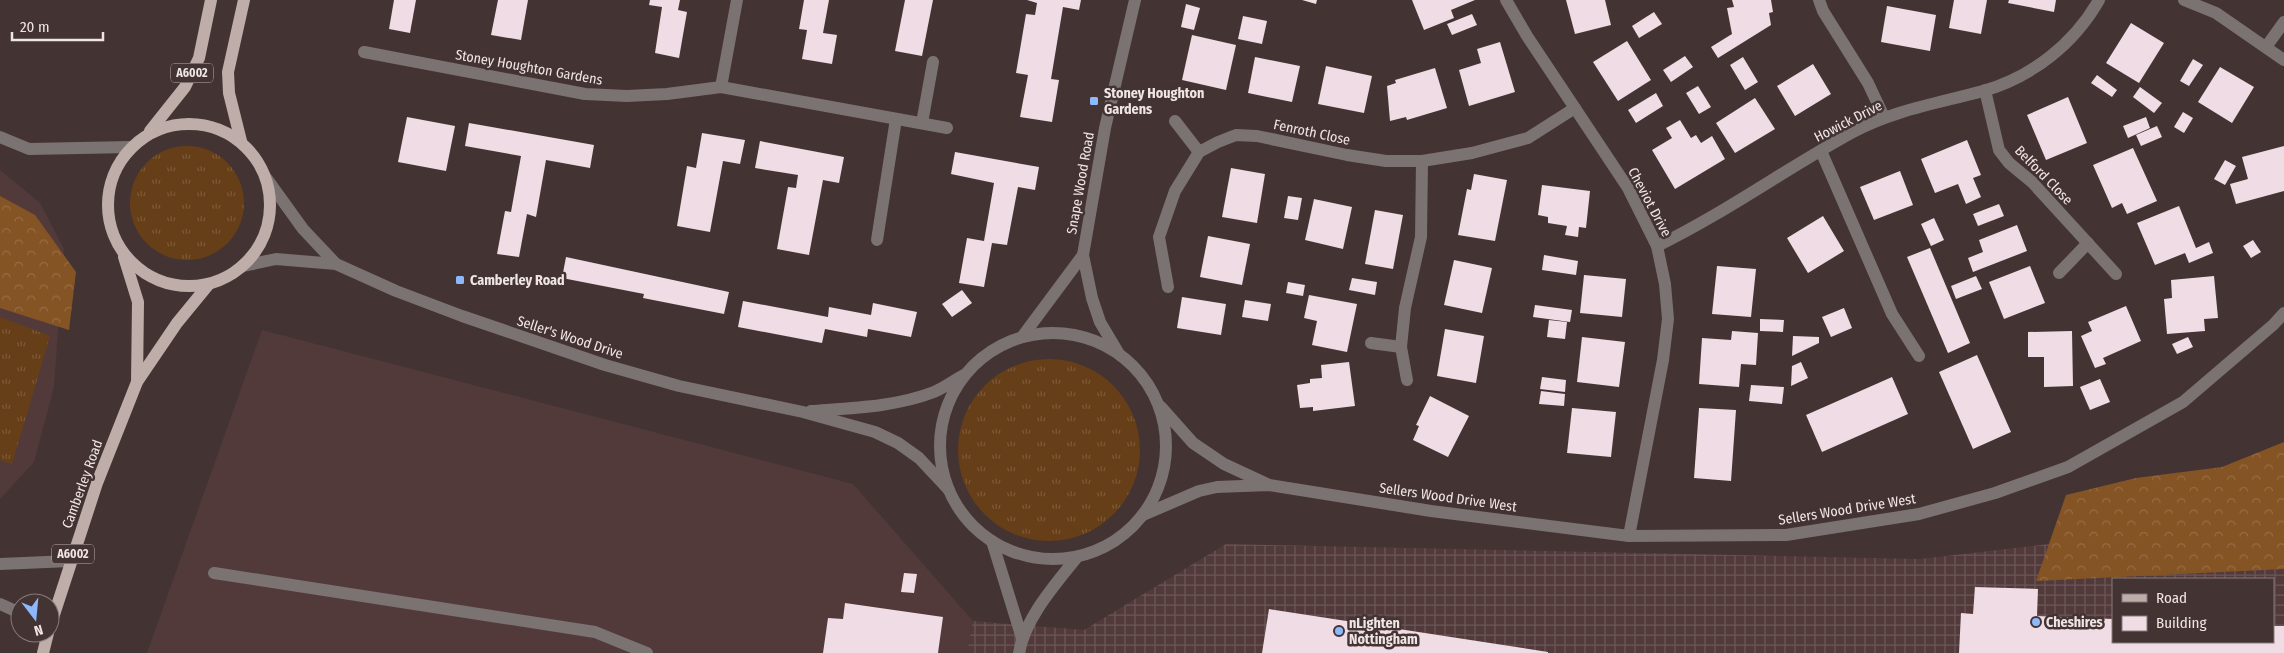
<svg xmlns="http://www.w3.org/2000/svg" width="2284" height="653" viewBox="0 0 2284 653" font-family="'Fira Sans Condensed',sans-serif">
<defs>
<pattern id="industrial-grid" width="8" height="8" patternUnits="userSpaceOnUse" patternTransform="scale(1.25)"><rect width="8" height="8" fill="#523a3b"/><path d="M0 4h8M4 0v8" fill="none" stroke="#6b5657"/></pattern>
<pattern id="grass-tufts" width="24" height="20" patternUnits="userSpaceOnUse" patternTransform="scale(1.25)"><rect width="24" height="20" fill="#663e17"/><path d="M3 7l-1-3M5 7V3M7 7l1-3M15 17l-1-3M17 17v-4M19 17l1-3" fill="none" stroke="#7c5a39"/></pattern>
<pattern id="forest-crowns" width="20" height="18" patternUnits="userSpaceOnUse" patternTransform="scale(1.25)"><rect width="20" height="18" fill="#855424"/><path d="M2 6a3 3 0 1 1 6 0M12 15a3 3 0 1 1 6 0" fill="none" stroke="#976c44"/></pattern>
</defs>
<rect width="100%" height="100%" fill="#433333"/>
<!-- built -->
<g fill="#523a3b">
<polygon points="0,170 40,203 64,249 54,387 34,462 0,499"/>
<polygon points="262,330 853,484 973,621 967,653 147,653"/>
</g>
<!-- industrial -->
<path fill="url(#industrial-grid)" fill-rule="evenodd" d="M2109 537H2284V653H967L973 621 1084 630 1226 544 1920 559ZM2113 579H2273V642H2113Z"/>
<!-- grass -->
<g fill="url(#grass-tufts)">
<circle cx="187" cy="203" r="57"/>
<polygon points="0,317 50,336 12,464 0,460"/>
<circle cx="1049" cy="450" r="91"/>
</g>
<!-- forest -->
<g fill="url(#forest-crowns)">
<polygon points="0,196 35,215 76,272 69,330 0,308"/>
<polygon points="2284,442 2284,569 2036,581 2066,495 2136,478 2222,467"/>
</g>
<!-- building -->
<g fill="#f0dce4">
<polygon points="394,0 416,0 410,33 389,29"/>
<polygon points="498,0 528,0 521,40 491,35"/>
<polygon points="650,0 680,0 678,10 687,12 679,58 655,53 662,7 649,5"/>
<polygon points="804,0 829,0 823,33 837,35 832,64 802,59 807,30 799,29"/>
<polygon points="905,0 933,0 922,56 895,51"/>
<polygon points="1027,0 1081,0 1079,10 1063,7 1051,79 1059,80 1052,122 1020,117 1028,75 1016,73 1026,14 1035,15 1037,3"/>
<polygon points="1302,0 1317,0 1316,4"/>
<polygon points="1412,0 1475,0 1451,10 1454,18 1424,30"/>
<polygon points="1566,0 1605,0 1611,25 1575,34"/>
<polygon points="1732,0 1771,0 1773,12 1769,13 1771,25 1718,58 1711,47 1732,34 1727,8 1734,7"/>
<polygon points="1954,0 1987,0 1981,34 1949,28"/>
<polygon points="2009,0 2056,0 2054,12 2008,3"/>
<polygon points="1186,4 1200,8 1194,30 1181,27"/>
<polygon points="1887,6 1936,15 1930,51 1881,42"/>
<polygon points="1654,12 1662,24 1639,38 1632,26"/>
<polygon points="1472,14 1477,25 1452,35 1447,24"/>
<polygon points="1243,16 1267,21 1262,44 1238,39"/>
<polygon points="2131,23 2164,43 2139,83 2106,63"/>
<polygon points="1192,35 1236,45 1226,90 1182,80"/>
<polygon points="1627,41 1651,80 1618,101 1593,62"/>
<polygon points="1500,42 1515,92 1469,106 1459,70 1481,63 1477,49"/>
<polygon points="1685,56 1693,67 1671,82 1663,70"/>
<polygon points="1255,57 1300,66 1292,102 1248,93"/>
<polygon points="1743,57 1758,82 1745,90 1730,65"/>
<polygon points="2193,59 2203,65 2189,86 2180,81"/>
<polygon points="1813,64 1831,94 1795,116 1777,86"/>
<polygon points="1326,66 1372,76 1364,113 1318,104"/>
<polygon points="2220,67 2254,87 2232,123 2198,102"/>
<polygon points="1435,68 1447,108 1407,120 1406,117 1390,121 1387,86 1396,83 1395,80"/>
<polygon points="2097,75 2117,90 2112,97 2091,83"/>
<polygon points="1698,86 1711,107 1699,114 1686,93"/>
<polygon points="2140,87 2162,103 2154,113 2133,97"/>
<polygon points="1656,93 1663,106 1636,123 1628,110"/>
<polygon points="2068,97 2087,143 2046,160 2027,115"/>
<polygon points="1755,98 1775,129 1735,153 1716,123"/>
<polygon points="2183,112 2193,118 2184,133 2174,127"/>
<polygon points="407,117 455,126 446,171 398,162"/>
<polygon points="2146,117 2150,128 2128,138 2123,126"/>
<polygon points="1680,120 1691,138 1696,135 1701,143 1712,136 1725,159 1675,189 1652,150 1672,138 1666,128"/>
<polygon points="469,123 594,145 590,168 546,160 536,217 527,214 519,257 497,254 505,211 511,212 521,156 465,146"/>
<polygon points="2157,126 2162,137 2141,146 2136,135"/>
<polygon points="702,133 745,140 740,164 723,161 710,232 677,226 687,166 696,168"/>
<polygon points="1967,140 1981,175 1973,178 1981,197 1966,204 1958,184 1935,193 1921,159"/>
<polygon points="760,141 844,157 839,183 823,180 809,255 777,249 788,187 796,188 798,175 755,168"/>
<polygon points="2284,146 2284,191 2236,204 2230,184 2248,179 2242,157"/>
<polygon points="2133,148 2157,201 2127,214 2122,203 2112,208 2093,165"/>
<polygon points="955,152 1039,167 1035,190 1018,187 1007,245 992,243 984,287 959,283 967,238 984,241 994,183 951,174"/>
<polygon points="2225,160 2236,166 2225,185 2214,179"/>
<polygon points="1231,168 1265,174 1257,223 1222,217"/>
<polygon points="1900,171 1913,205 1874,220 1860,187"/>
<polygon points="1474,174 1507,180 1495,241 1458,235 1467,189 1471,190"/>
<polygon points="1542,185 1590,191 1586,228 1579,227 1578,237 1565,235 1567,226 1548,223 1548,217 1538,215"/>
<polygon points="1288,196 1302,198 1298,220 1284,218"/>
<polygon points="1314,199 1352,207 1343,249 1305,240"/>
<polygon points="1999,204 2004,216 1978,226 1973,214"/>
<polygon points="2179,206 2196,248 2209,242 2213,253 2189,263 2185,253 2155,265 2137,223"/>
<polygon points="1375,210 1403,215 1393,269 1365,264"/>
<polygon points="1823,216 1844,251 1808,273 1787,238"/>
<polygon points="1934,218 1944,240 1931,246 1921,224"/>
<polygon points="2017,225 2027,251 1973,272 1968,258 1983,252 1979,240"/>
<polygon points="1208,236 1250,244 1242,285 1200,277"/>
<polygon points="2253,240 2261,252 2251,258 2243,246"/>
<polygon points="1930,248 1970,343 1948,353 1907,257"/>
<polygon points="1544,255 1578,261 1576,275 1542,270"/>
<polygon points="566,257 729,292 724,314 643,298 644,294 562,278"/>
<polygon points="1454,260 1492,268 1482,313 1444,305"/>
<polygon points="1717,266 1756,269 1751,317 1712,314"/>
<polygon points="2030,266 2045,303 2004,319 1989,282"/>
<polygon points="1584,275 1626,279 1622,317 1580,313"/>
<polygon points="1976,276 1982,289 1956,299 1951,286"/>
<polygon points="2214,276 2218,318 2204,319 2205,331 2167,334 2164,299 2172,298 2171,280"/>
<polygon points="1352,278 1377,282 1375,295 1349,290"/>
<polygon points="1288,282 1305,285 1303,296 1286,293"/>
<polygon points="962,290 972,303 952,317 942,304"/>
<polygon points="1309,295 1357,304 1347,352 1312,345 1317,321 1304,318"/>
<polygon points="1182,297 1226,304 1221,335 1177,328"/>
<polygon points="1245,300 1271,304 1268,321 1242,317"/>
<polygon points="743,301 828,317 829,307 871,315 873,303 917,312 911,337 868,329 867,337 825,329 822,343 738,327"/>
<polygon points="1535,305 1572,310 1570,322 1533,317"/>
<polygon points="2126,306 2141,341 2103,358 2106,364 2095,368 2081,336 2092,331 2088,322"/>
<polygon points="1844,308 1852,328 1831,337 1822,317"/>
<polygon points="1760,319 1784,320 1783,332 1760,331"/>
<polygon points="1549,320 1567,322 1565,339 1547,337"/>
<polygon points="1445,329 1484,336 1476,383 1437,376"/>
<polygon points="1732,331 1758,333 1756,365 1741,364 1739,387 1699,384 1702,338 1731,340"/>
<polygon points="2072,331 2073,386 2044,387 2044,357 2028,357 2028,332"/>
<polygon points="1793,336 1819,337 1819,343 1792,356"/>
<polygon points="1582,337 1625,342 1619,387 1577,382"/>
<polygon points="2188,337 2193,347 2177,354 2172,344"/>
<polygon points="1977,355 2011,432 1973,449 1939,372"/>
<polygon points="1349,362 1355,406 1313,411 1313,407 1300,408 1297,385 1310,383 1310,379 1322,378 1321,365"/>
<polygon points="1801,362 1808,378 1791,386 1792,366"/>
<polygon points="1542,377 1566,380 1565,392 1540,389"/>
<polygon points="1892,377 1908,414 1822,452 1806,415"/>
<polygon points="2100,379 2110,402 2090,410 2080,387"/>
<polygon points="1751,385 1784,387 1782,404 1749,401"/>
<polygon points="1541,391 1565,394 1564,406 1539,404"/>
<polygon points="1430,396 1469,416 1448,457 1413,440 1419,426 1416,425"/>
<polygon points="1572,408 1616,412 1611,457 1567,453"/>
<polygon points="1699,408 1736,410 1731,481 1694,478"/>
<polygon points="904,573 917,574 914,593 901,592"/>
<polygon points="1975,587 2038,589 2037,616 2113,619 2113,642 2273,642 2273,626 2284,626 2284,653 1959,653 1961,613 1973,614"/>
<polygon points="845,603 943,617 938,653 823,653 828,618 843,619"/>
<polygon points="1269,609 1548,652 1548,653 1262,653"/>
</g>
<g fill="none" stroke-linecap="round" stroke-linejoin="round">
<!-- minor -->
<g stroke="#7b7371" stroke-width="12">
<polyline points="1506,0 1527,36 1628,188 1657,246 1665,284 1668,319 1663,360 1629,536"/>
<polyline points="1819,0 1823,11 1868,83 1884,117"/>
<polyline points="2184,0 2216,13 2284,60"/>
<polyline points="2266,47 2284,22"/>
<polyline points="364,52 585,94 627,96 667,94 721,87 947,128"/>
<polyline points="721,87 737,0"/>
<polyline points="1985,90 1999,150 2009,163 2032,182 2116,274"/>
<polyline points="1175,121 1199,152"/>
<polyline points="922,123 933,62"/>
<polyline points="0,137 29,149 131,147"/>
<polyline points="1821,151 1892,314 1919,356"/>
<polyline points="267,179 303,229 336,264"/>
<polyline points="877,240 896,119"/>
<path d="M1657 246C1725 213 1787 168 1853 132 1894 110 1939 103 1983 91 2032 77 2074 44 2099 0"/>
<polyline points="243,266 276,259 336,264 396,291 462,316 605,365 679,386 803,412 875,432 898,443 919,458 949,490"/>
<polyline points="2059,273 2088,243"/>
<polyline points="1168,287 1159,237 1175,191 1199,152 1218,142 1236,135 1257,136 1347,155 1386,161 1422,161 1472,153 1528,138 1575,108"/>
<circle cx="1053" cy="446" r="113"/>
<polyline points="1022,337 1083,255"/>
<polyline points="1371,343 1401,347"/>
<polyline points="1119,354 1100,322 1092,298 1083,255 1105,128 1135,0"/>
<polyline points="1407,380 1401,347 1405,308 1421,237 1422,161"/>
<polyline points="1161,407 1193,443 1224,464 1267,484"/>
<path d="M811 411C852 408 895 407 934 392 944 388 954 380 964 375"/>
<polyline points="1143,515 1199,491 1217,487 1269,485 1431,511 1629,536 1786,535 1919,514 1995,493 2068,467 2183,402 2273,325 2284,313"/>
<polyline points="992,541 1022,638"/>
<polyline points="0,564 70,561"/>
<polyline points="214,573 595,632 647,653"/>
<polyline points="0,604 20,613"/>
<path d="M1019 653C1025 618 1055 585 1077 557"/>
</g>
<!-- major -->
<g stroke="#beada8" stroke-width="12">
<circle cx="189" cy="205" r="81"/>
<polyline points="150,131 185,87 199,58 211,0"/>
<polyline points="241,141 229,93 228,72 244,0"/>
<polyline points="124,257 138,302 137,382"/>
<polyline points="50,627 97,483 137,382 177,323 209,284"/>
<polyline points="43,653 48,633"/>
</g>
</g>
<!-- markers -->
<g fill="#8db9fc" stroke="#433333" stroke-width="2">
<rect x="1089" y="96" width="10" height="10" rx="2.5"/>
<rect x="455" y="275" width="10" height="10" rx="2.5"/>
<circle cx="2036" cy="622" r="5"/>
<circle cx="1339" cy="631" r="5"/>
</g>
<g text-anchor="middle" stroke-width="5" stroke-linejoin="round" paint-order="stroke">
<!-- shield labels -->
<g fill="#433333" stroke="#bcb0b0" stroke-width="1">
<rect x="171" y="63.5" width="42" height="19" rx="4"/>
<rect x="52" y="544.5" width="42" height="19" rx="4"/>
</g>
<g font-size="12" font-weight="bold" fill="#f0e5e5">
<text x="192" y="77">A6002</text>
<text x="73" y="558">A6002</text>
</g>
<!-- street labels -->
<g font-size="14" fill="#f0e5e5" stroke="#433333">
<text transform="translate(529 67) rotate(10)" y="5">Stoney Houghton Gardens</text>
<text transform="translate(1848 121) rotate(-27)" y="5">Howick Drive</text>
<text transform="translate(1312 132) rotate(12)" y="5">Fenroth Close</text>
<text transform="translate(2044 175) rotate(46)" y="5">Belford Close</text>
<text transform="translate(1080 183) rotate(-80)" y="5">Snape Wood Road</text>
<text transform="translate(1650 202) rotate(62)" y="5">Cheviot Drive</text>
<text transform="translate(570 337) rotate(18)" y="5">Seller's Wood Drive</text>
<text transform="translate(82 484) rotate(-70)" y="5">Camberley Road</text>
<text transform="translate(1448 497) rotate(8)" y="5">Sellers Wood Drive West</text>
<text transform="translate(1847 509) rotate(-9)" y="5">Sellers Wood Drive West</text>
</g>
<!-- poi labels -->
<g font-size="14" font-weight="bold" fill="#f0e5e5" stroke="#433333" text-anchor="start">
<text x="1104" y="98">Stoney Houghton<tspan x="1104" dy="16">Gardens</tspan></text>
<text x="470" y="285">Camberley Road</text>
<text x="2046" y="627">Cheshires</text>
<text x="1349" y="628">nLighten<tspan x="1349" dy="16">Nottingham</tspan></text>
</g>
</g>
<!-- legend -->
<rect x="2112" y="578" width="162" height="65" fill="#433333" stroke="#887a7a"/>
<rect x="2122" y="594" width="25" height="8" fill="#beada8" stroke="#887a7a"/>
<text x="2156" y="603" font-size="15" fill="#f0e5e5">Road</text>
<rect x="2122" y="616" width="25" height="15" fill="#f0dce4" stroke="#887a7a"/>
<text x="2156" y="628" font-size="15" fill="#f0e5e5">Building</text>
<!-- north arrow -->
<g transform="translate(35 618) rotate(164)"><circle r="24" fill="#433333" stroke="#887a7a"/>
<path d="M0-4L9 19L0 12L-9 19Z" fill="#8db9fc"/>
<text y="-8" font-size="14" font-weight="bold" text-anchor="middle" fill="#f0e5e5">N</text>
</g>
<!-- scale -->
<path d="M12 32v8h91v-8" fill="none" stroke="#f0e5e5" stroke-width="2.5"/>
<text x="20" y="32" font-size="15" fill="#f0e5e5" stroke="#433333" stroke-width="4" paint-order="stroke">20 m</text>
</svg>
